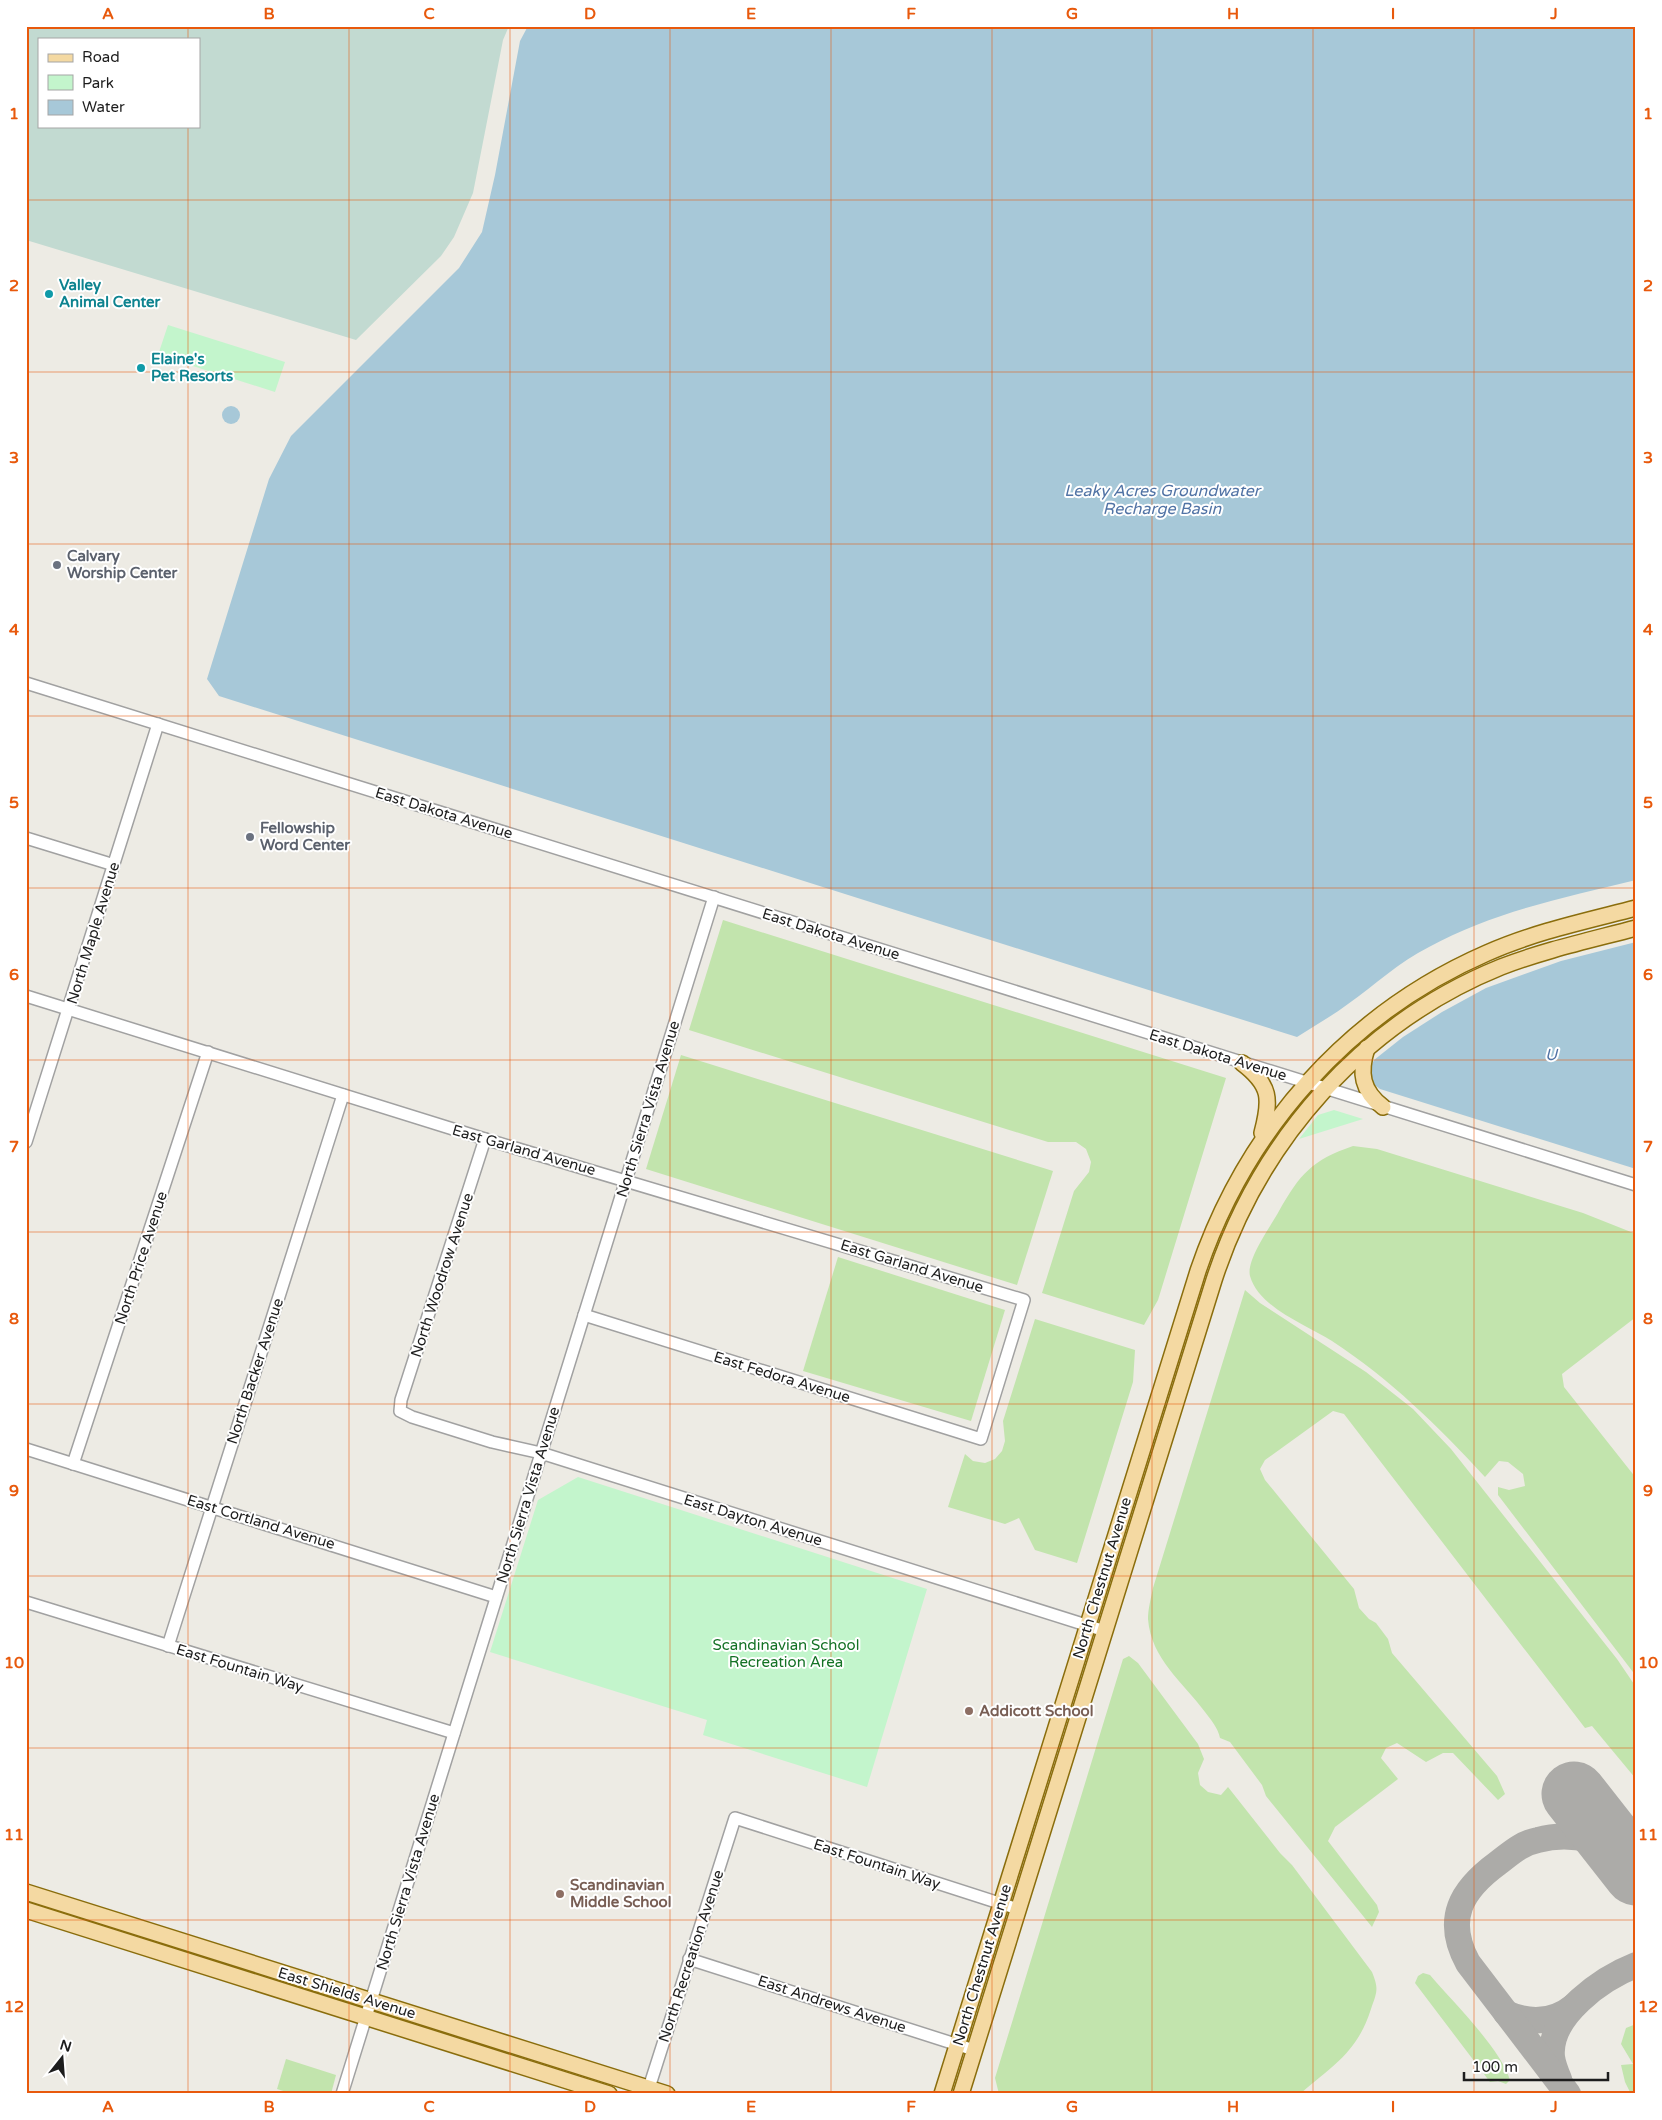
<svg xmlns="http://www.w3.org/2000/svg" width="1662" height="2120" viewBox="0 0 1662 2120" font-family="'Varela Round',sans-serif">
<rect width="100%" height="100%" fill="#edebe4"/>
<!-- grass -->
<g fill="#c2e4ad">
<polygon points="723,920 1226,1078 1158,1300 1144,1325 1042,1293 1074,1191 1089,1172 1091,1162 1086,1149 1076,1142 1048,1142 689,1030"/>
<polygon points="681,1055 1053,1171 1017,1285 646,1169"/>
<path d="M1353 1146 1377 1149 1583 1213 1636 1234V1317L1562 1374 1564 1387 1636 1478V1676L1498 1495V1487L1509 1490 1525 1486 1523 1474 1508 1462 1499 1461 1485 1477C1438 1426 1390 1379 1332 1341 1307 1325 1259 1308 1250 1276 1246 1260 1271 1226 1279 1211 1300 1174 1312 1160 1353 1146Z"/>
<polygon points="838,1257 1005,1310 971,1421 803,1371"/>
<path d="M1245 1290 1260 1303 1366 1372 1413 1409 1451 1449 1617 1659 1636 1687V1779L1592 1726 1585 1728 1344 1414 1333 1411 1265 1460 1260 1469 1265 1480 1354 1589 1359 1608 1369 1619 1376 1623 1388 1639 1392 1653 1497 1776 1505 1794 1498 1800 1453 1753H1443L1426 1762 1397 1743 1386 1748 1381 1758 1398 1779 1335 1827 1328 1841 1377 1905 1379 1912 1372 1927 1266 1796 1262 1785 1230 1742 1220 1738C1218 1728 1211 1720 1205 1712 1183 1682 1151 1659 1148 1619 1148 1609 1151 1598 1153 1588Z"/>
<polygon points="1035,1319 1135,1350 1133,1382 1077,1563 1035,1550 1019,1518 1005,1524 948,1507 965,1454 973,1461 985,1463 995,1459 1002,1451 1005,1441 1003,1421"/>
<path d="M1129 1656 1138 1663 1198 1744 1204 1759 1198 1773 1200 1785 1208 1792 1221 1795 1228 1787 1280 1853 1292 1865 1372 1972C1379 1989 1377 1992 1371 2009 1357 2053 1333 2065 1300 2094H999L995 2078 1123 1659Z"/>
<path d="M1423 1973 1430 1975C1452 2001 1501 2049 1510 2080L1506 2084 1498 2081 1490 2082 1415 1983 1418 1976Z"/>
<polygon points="1636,2024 1636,2094 1631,2094 1625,2082 1621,2065 1633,2064 1621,2044 1626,2028"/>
<polygon points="286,2059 336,2075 331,2094 293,2094 277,2089"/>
</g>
<!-- wetland -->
<path fill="#c2dad1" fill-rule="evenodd" d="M26 26H509L503 40 473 193 454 237 441 256 356 340 26 240ZM39 39H199V126H39Z"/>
<!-- park -->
<g fill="#c3f5cc">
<polygon points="168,325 285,362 275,392 158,355"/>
<polygon points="1334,1110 1363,1119 1299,1139 1318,1115"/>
<polygon points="578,1477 927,1589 867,1787 703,1735 707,1720 490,1652 538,1500"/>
</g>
<!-- water -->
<g fill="#a7c8d8">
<path d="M528 26H1636V880C1566 897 1493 912 1429 947 1399 962 1375 985 1348 1004 1332 1016 1314 1026 1297 1037L219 696 207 679 269 479 291 436 459 268 482 232 495 175 520 41Z"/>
<circle cx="231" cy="415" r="9"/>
<polygon points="1636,942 1636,1169 1380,1089 1371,1082 1369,1071 1374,1060 1403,1037 1442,1012 1486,988 1561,961"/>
</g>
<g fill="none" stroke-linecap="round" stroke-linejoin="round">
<!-- taxiway -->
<g stroke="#acaba8" stroke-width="26">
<path d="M1506 2013C1530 2024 1553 2023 1574 2006"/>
<path d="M1559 2079C1556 2072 1553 2064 1552 2057 1548 2015 1603 1978 1636 1965"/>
<path d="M1568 2094 1468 1963C1444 1919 1461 1890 1498 1863 1511 1853 1522 1843 1538 1840 1564 1833 1592 1838 1616 1848"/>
</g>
<!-- runway -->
<polyline stroke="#acaba8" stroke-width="65" points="1574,1794 1636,1873"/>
<defs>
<g id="minor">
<polyline points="26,683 1636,1185"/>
<polyline points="26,838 114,865"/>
<polyline points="26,996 485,1139 1024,1300 981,1439 584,1315"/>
<polyline points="485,1139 401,1400 400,1411 412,1417 492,1442 541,1453 1105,1631"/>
<polyline points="26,1142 158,724"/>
<polyline points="26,1449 496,1597"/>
<polyline points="73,1464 208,1052"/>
<polyline points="26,1602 454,1733"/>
<polyline points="168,1646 343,1095"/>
<polyline points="689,1959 974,2050"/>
<polyline points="342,2094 714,897"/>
<polyline points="647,2094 735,1818 1018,1909"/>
</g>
<g id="major">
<path d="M1367 1048C1359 1073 1362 1091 1383 1107"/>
<path d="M1242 1063C1271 1085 1271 1099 1262 1133"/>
<polyline points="26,1892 667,2094"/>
<polyline points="26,1910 609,2094"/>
<path d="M942 2094 1198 1271C1246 1129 1349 1013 1487 953 1534 932 1586 921 1636 908"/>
<path d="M961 2094 1214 1280C1260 1139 1363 1023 1501 967 1545 950 1591 940 1636 928"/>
</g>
</defs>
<!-- minor casing -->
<use href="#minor" stroke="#a1a1a1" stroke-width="14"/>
<!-- major casing -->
<use href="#major" stroke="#8a6d0c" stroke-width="18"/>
<!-- minor -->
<use href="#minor" stroke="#fff" stroke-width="11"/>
<!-- major -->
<use href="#major" stroke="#f4d9a2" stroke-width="15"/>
</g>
<!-- grid -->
<path fill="none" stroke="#e8590c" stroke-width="1" stroke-opacity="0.55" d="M188 26V39M349 26V2094M510 26V2094M670 26V2094M831 26V2094M992 26V2094M1152 26V2094M1313 26V2094M1474 26V2094M188 126V2094M26 200H1636M26 372H1636M26 544H1636M26 716H1636M26 888H1636M26 1060H1636M26 1232H1636M26 1404H1636M26 1576H1636M26 1748H1636M26 1920H1636"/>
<!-- markers -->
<g fill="#0f9aa8" stroke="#fff" stroke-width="2">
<circle cx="49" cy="294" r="5"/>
<circle cx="141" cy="368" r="5"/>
</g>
<g fill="#6b7280" stroke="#fff" stroke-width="2">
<circle cx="57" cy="565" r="5"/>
<circle cx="250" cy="837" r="5"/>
</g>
<g fill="#8d6e63" stroke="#fff" stroke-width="2">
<circle cx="969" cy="1711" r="5"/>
<circle cx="560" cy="1894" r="5"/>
</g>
<g text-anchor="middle" stroke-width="4" stroke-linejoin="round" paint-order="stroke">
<!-- culture labels -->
<g font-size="15" font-weight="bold" fill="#0d838f" stroke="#fff" text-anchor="start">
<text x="59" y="290">Valley<tspan x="59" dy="17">Animal Center</tspan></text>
<text x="151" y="364">Elaine's<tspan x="151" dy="17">Pet Resorts</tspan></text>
</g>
<!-- worship labels -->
<g font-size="15" font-weight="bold" fill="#5b616d" stroke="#fff" text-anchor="start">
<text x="67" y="561">Calvary<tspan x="67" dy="17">Worship Center</tspan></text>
<text x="260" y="833">Fellowship<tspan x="260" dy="17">Word Center</tspan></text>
</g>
<!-- street labels -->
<g font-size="15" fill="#1d1d1d" stroke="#fff">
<text transform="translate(444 813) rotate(17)" y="5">East Dakota Avenue</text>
<text transform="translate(93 933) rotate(-73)" y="5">North Maple Avenue</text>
<text transform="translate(831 934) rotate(17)" y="5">East Dakota Avenue</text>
<text transform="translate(1218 1055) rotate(17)" y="5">East Dakota Avenue</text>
<text transform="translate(648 1109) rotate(-73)" y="5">North Sierra Vista Avenue</text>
<text transform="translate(524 1150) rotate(16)" y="5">East Garland Avenue</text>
<text transform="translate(141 1258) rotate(-72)" y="5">North Price Avenue</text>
<text transform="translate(912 1266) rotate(17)" y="5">East Garland Avenue</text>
<text transform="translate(442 1275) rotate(-72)" y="5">North Woodrow Avenue</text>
<text transform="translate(255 1371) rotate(-72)" y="5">North Backer Avenue</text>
<text transform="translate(782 1377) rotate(17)" y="5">East Fedora Avenue</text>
<text transform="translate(528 1495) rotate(-73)" y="5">North Sierra Vista Avenue</text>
<text transform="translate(753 1520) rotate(17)" y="5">East Dayton Avenue</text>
<text transform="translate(261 1522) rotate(17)" y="5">East Cortland Avenue</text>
<text transform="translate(1102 1578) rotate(-73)" y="5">North Chestnut Avenue</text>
<text transform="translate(240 1668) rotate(17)" y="5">East Fountain Way</text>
<text transform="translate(877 1864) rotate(18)" y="5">East Fountain Way</text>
<text transform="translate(408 1882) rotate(-73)" y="5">North Sierra Vista Avenue</text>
<text transform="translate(691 1956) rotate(-72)" y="5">North Recreation Avenue</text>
<text transform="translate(982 1965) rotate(-73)" y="5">North Chestnut Avenue</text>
<text transform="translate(347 1993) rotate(17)" y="5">East Shields Avenue</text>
<text transform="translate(832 2004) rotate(18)" y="5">East Andrews Avenue</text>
</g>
<!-- park labels -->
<g font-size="15" fill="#147225" stroke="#fff">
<text x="786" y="1650">Scandinavian School<tspan x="786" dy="17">Recreation Area</tspan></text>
</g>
<!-- education labels -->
<g font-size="15" font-weight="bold" fill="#785e54" stroke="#fff" text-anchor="start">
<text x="979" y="1716">Addicott School</text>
<text x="570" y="1890">Scandinavian<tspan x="570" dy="17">Middle School</tspan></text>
</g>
<!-- water labels -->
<g font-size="16" font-style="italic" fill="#5173a5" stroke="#fff">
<text x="1162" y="496">Leaky Acres Groundwater<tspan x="1162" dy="18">Recharge Basin</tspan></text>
<text x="1551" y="1060">U</text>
</g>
</g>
<!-- border -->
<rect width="1662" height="2120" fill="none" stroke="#ffffff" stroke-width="55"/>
<!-- legend -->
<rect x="38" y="38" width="162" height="90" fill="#ffffff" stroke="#a5a5a5"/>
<rect x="48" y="54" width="25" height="8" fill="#f4d9a2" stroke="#a5a5a5"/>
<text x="82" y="62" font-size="15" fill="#1d1d1d">Road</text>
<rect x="48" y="75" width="25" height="15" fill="#c3f5cc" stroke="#a5a5a5"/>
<text x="82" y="88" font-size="15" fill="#1d1d1d">Park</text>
<rect x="48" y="100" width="25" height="15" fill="#a7c8d8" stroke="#a5a5a5"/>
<text x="82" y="112" font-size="15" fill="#1d1d1d">Water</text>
<!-- north arrow -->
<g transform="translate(62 2058) rotate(17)" stroke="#ffffff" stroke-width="4" paint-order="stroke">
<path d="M0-4L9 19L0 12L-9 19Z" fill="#1d1d1d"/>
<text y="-8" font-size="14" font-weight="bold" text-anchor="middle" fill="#1d1d1d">N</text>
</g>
<!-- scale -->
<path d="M1464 2072v8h144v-8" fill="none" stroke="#1d1d1d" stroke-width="2.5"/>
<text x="1472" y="2072" font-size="15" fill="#1d1d1d" stroke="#ffffff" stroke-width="4" paint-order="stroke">100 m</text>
<rect x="28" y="28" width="1606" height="2064" fill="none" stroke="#e8590c" stroke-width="2"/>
<g font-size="16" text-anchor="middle" font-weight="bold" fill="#e8590c">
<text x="108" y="19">A</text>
<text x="269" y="19">B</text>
<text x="429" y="19">C</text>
<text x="590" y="19">D</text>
<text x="751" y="19">E</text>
<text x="911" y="19">F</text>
<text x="1072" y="19">G</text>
<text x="1233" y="19">H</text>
<text x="1393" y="19">I</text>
<text x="1554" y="19">J</text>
<text x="14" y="119">1</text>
<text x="1648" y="119">1</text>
<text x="14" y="291">2</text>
<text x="1648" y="291">2</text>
<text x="14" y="463">3</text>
<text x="1648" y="463">3</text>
<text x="14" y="635">4</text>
<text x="1648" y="635">4</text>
<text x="14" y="808">5</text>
<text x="1648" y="808">5</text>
<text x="14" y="980">6</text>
<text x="1648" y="980">6</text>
<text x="14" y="1152">7</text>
<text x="1648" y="1152">7</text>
<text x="14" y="1324">8</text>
<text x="1648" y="1324">8</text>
<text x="14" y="1496">9</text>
<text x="1648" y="1496">9</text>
<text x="14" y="1668">10</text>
<text x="1648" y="1668">10</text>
<text x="14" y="1840">11</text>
<text x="1648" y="1840">11</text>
<text x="14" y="2012">12</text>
<text x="1648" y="2012">12</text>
<text x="108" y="2112">A</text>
<text x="269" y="2112">B</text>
<text x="429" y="2112">C</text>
<text x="590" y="2112">D</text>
<text x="751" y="2112">E</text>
<text x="911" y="2112">F</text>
<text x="1072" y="2112">G</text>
<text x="1233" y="2112">H</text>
<text x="1393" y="2112">I</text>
<text x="1554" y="2112">J</text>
</g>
</svg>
